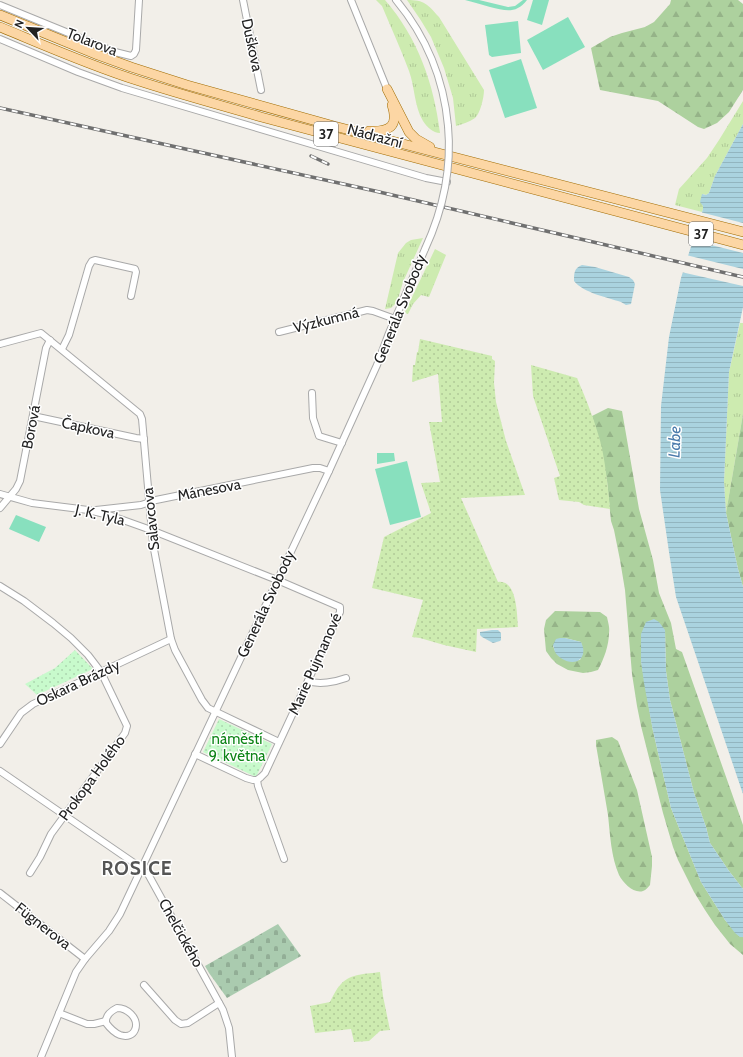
<svg xmlns="http://www.w3.org/2000/svg" width="743" height="1057" viewBox="0 0 743 1057" font-family="Cabin,sans-serif">
<defs>
<pattern id="grass-tufts" width="24" height="20" patternUnits="userSpaceOnUse"><rect width="24" height="20" fill="#cdebb0"/><path d="M3 7l-1-3M5 7V3M7 7l1-3M15 17l-1-3M17 17v-4M19 17l1-3" fill="none" stroke="#b0c997"/></pattern>
<pattern id="forest-firs" width="22" height="20" patternUnits="userSpaceOnUse"><rect width="22" height="20" fill="#add19e"/><path d="M5 1l3.5 6h-7zM16 11l3.5 6h-7z" fill="#95b388"/></pattern>
<pattern id="cemetery-stones" width="16" height="16" patternUnits="userSpaceOnUse"><rect width="16" height="16" fill="#aacbaf"/><path d="M2 7V4a2 2 0 0 1 4 0v3zM10 15v-3a2 2 0 0 1 4 0v3z" fill="#92ae96"/></pattern>
<pattern id="park-dots" width="8" height="8" patternUnits="userSpaceOnUse"><rect width="8" height="8" fill="#c8facc"/><path d="M2 2h.1M6 6h.1" fill="none" stroke="#acd6af" stroke-width="1.8" stroke-linecap="round"/></pattern>
<pattern id="garden-dots" width="8" height="8" patternUnits="userSpaceOnUse"><rect width="8" height="8" fill="#cdebb0"/><path d="M2 2h.1M6 6h.1" fill="none" stroke="#b0c997" stroke-width="1.8" stroke-linecap="round"/></pattern>
<pattern id="water-rules" width="6" height="5" patternUnits="userSpaceOnUse"><rect width="6" height="5" fill="#aad3df"/><path d="M0 2.5h6" fill="none" stroke="#92b5bf"/></pattern>
</defs>
<rect width="100%" height="100%" fill="#f2efe9"/>
<!-- grass -->
<g fill="url(#grass-tufts)">
<path d="M376 0H385C418 38 434 84 440 133 433 133 427 127 423 121 414 106 415 87 409 71 401 49 391 28 382 6Z"/>
<path d="M407 0C425 0 427 4 439 17L484 90C484 98 480 114 475 118 469 122 463 124 456 126L453 98 444 68 431 37 420 19Z"/>
<polygon points="743,101 743,124 715,176 709,193 706,195 703,194 703,209 702,212 675,205 679,189 707,158 719,140"/>
<polygon points="423,238 403,282 397,302 391,308 385,309 398,253 406,243 411,240"/>
<polygon points="435,249 446,255 429,297 421,295 413,304 408,314 407,314 405,312"/>
<polygon points="740,323 743,323 743,414 726,513 724,482 729,372"/>
</g>
<!-- forest -->
<g fill="url(#forest-firs)" fill-rule="evenodd">
<polygon points="671,0 738,0 743,4 743,90 729,112 717,123 704,129 698,127 658,101 600,90 591,48 610,37 622,33 645,27 654,22 670,4"/>
<polygon points="608,408 622,411 639,509 653,560 659,593 671,623 676,649 682,652 743,825 743,889 729,871 710,843 706,827 694,793 670,700 666,671 665,630 641,661 653,731 671,808 701,882 725,920 740,937 743,937 743,955 730,944 715,925 705,910 694,892 678,860 673,847 663,813 641,726 637,706 632,674 625,590 620,560 614,530 611,521 607,481 601,447 592,416"/>
<polygon points="743,414 743,587 738,569 726,513"/>
<path d="M555 611 600 612 607 617C608 622 610 628 609 633 609 645 604 659 598 670L591 672 583 673 568 670 557 664 551 658 546 651 544 629 546 620ZM565 638 581 642 583 653 580 660C566 661 558 660 553 646Z"/>
<path d="M612 737 618 741 637 790 652 857V866L650 885C648 887 646 890 643 891 634 894 623 883 619 875 611 857 610 834 608 815 604 791 600 768 596 745V740Z"/>
</g>
<!-- cemetery -->
<polygon fill="url(#cemetery-stones)" points="278,924 301,956 227,998 209,973 205,966"/>
<!-- park -->
<g fill="url(#park-dots)">
<polygon points="75,650 93,669 37,695 25,684 55,668"/>
<polygon points="219,719 272,744 256,777 203,752"/>
</g>
<!-- garden -->
<g fill="url(#garden-dots)">
<path d="M420 339 492 356V359L495 361 494 383 496 402 506 441 525 495 461 498 498 582C517 579 517 614 518 627L477 629 476 652 444 645 420 638 412 637 423 600 372 588 384 537 431 513 421 483 440 482 429 422H442L438 374 412 382 413 365H415L417 352H418Z"/>
<path d="M531 365 577 378C587 401 596 424 602 448 606 468 608 489 610 509L584 505 579 502 559 500 554 478 560 476 533 396Z"/>
<path d="M380 972 383 996 390 1030 380 1031 369 1041 354 1042 351 1029 315 1033 310 1006 330 1002C333 996 336 989 341 984 351 973 367 974 380 972Z"/>
</g>
<!-- pitch -->
<g fill="#88e0be">
<path d="M465 0H479L508 7 515 6 523 0H527C516 14 506 11 490 7 482 5 474 2 465 0Z"/>
<polygon points="533,0 549,0 542,25 527,20"/>
<polygon points="568,17 585,47 543,70 527,40"/>
<polygon points="518,21 521,53 492,57 489,55 485,25"/>
<polygon points="521,59 537,108 505,118 489,70"/>
<polygon points="394,453 395,461 377,464 377,453"/>
<polygon points="407,461 421,517 390,525 375,469"/>
<polygon points="16,515 46,527 39,542 9,529"/>
</g>
<!-- water -->
<g fill="url(#water-rules)">
<polygon points="743,124 743,307 729,372 724,482 726,513 738,569 743,587 743,794 676,597 669,552 660,490 661,406 669,337 681,278 703,209 703,206 700,202 702,194 706,195 709,193 715,176"/>
<path d="M582 265 595 267 629 277 633 280 635 284 631 304 626 305 621 302C606 297 584 293 574 281 574 273 574 268 582 265Z"/>
<polygon points="654,619 659,622 665,630 666,671 670,700 694,793 706,827 710,843 729,871 743,889 743,937 740,937 735,933 725,920 701,882 671,808 653,731 644,683 641,661 641,634 646,622"/>
<polygon points="492,630 498,630 501,633 501,640 500,641 493,643 482,637 480,635 480,632"/>
<path d="M560 638H565L581 642C583 647 584 649 583 654 579 668 560 661 555 652 554 650 554 647 553 645L556 639Z"/>
</g>
<!-- pier -->
<g fill="#f2efe9">
<polygon points="700,212 743,223 743,253 691,240"/>
<polygon points="686,255 743,269 743,286 681,272"/>
</g>
<g fill="none" stroke-linecap="round" stroke-linejoin="round">
<defs>
<g id="street">
<polyline points="243,0 261,90"/>
<polyline points="351,0 387,89"/>
<path d="M396 0C426 36 444 80 448 126"/>
<polyline points="0,5 115,52 131,56 134,54 136,50 139,0"/>
<polyline points="0,39 78,72 122,88 426,178 447,182"/>
<polyline points="279,332 367,310 373,311 395,319"/>
<polyline points="0,344 41,333 140,414 142,419 153,544 171,639 175,650 202,700 208,708 279,742"/>
<polyline points="62,349 69,335 89,266 92,261 95,260 135,269 136,272 131,296"/>
<polyline points="312,393 313,418 319,436 342,443"/>
<polyline points="33,416 136,438 144,439"/>
<polyline points="0,494 32,503 88,510 109,515 151,530 282,582 340,607 340,612 265,773 261,777 257,780"/>
<polyline points="0,508 16,489 20,481 46,348 50,340"/>
<polyline points="96,510 141,505 156,500 313,468 320,468 329,471"/>
<polyline points="0,586 24,601 53,623 71,638 88,655 101,672 127,726 125,733 51,834 40,857 30,873"/>
<path d="M308 681C319 685 335 682 346 678"/>
<polyline points="0,744 21,713 33,704 171,639"/>
<polyline points="195,754 246,778 253,780 257,780"/>
<polyline points="0,771 137,865 148,874 223,1010 229,1028 232,1057"/>
<polyline points="257,780 258,786 284,859"/>
<polyline points="0,893 85,959"/>
<polyline points="144,985 175,1020 181,1024 188,1023 219,1003"/>
<path d="M117 1008C123 1008 127 1010 131 1014 141 1024 135 1040 120 1035 115 1033 109 1027 106 1023 105 1015 111 1011 117 1008Z"/>
<polyline points="59,1013 87,1024 94,1024 106,1021"/>
<polyline points="41,1057 76,972 85,959 109,931 120,914 329,471 377,365 389,333 425,249"/>
</g>
<g id="primary">
<polyline points="0,15 98,55 131,67 187,85 334,126 743,232"/>
<path d="M0 27C46 46 91 66 139 81 179 94 220 105 261 117L743 245"/>
<polyline points="387,89 409,132 416,139 430,147"/>
<path d="M369 131C389 132 399 127 392 105"/>
</g>
</defs>
<!-- street casing -->
<use href="#street" stroke="#a9a9a9" stroke-width="8"/>
<!-- primary casing -->
<use href="#primary" stroke="#a06b00" stroke-width="10"/>
<!-- street -->
<use href="#street" stroke="#fff" stroke-width="6"/>
<!-- primary -->
<use href="#primary" stroke="#fcd6a4" stroke-width="9"/>
<defs>
<g id="rail">
<polyline points="0,108 375,191 743,277"/>
<polyline points="311,156 328,164"/>
</g>
</defs>
<!-- rail casing -->
<use href="#rail" stroke="#707070" stroke-width="3.5"/>
<!-- rail -->
<use href="#rail" stroke="#fff" stroke-width="2" stroke-dasharray="6" stroke-linecap="butt"/>
<defs>
<path id="street-bridge" d="M425 249C443 210 452 169 448 126"/>
</defs>
<!-- street-bridge casing -->
<use href="#street-bridge" stroke="#a9a9a9" stroke-width="8" stroke-linecap="butt"/>
<!-- street-bridge -->
<use href="#street-bridge" stroke="#fff" stroke-width="6"/>
</g>
<g text-anchor="middle" stroke-width="3" stroke-linejoin="round" paint-order="stroke">
<!-- shield labels -->
<g fill="#fff" stroke="#646464" stroke-width="1">
<rect x="314" y="122" width="24" height="24" rx="3"/>
<rect x="689" y="222" width="24" height="24" rx="3"/>
</g>
<g font-size="14" font-weight="bold" fill="#222">
<text x="326" y="139">37</text>
<text x="701" y="239">37</text>
</g>
<!-- street labels -->
<g font-size="15" fill="#222" stroke="#fff">
<text transform="translate(92 42) rotate(21)" y="5">Tolarova</text>
<text transform="translate(252 45) rotate(78)" y="5">Duškova</text>
<text transform="translate(375 136) rotate(15)" y="5">Nádražní</text>
<text transform="translate(400 309) rotate(-68)" y="5">Generála Svobody</text>
<text transform="translate(326 320) rotate(-14)" y="5">Výzkumná</text>
<text transform="translate(31 427) rotate(-79)" y="5">Borová</text>
<text transform="translate(88 428) rotate(12)" y="5">Čapkova</text>
<text transform="translate(209 490) rotate(-11)" y="5">Mánesova</text>
<text transform="translate(100 515) rotate(13)" y="5">J. K. Tyla</text>
<text transform="translate(151 519) rotate(-96)" y="5">Salavcova</text>
<text transform="translate(266 604) rotate(-65)" y="5">Generála Svobody</text>
<text transform="translate(315 664) rotate(-66)" y="5">Marie Pujmanové</text>
<text transform="translate(78 683) rotate(-25)" y="5">Oskara Brázdy</text>
<text transform="translate(92 778) rotate(-54)" y="5">Prokopa Holého</text>
<text transform="translate(43 926) rotate(38)" y="5">Fügnerova</text>
<text transform="translate(181 933) rotate(61)" y="5">Chelčického</text>
</g>
<!-- park labels -->
<g font-size="15" fill="#0c8416" stroke="#fff">
<text x="237" y="744">náměstí<tspan x="237" dy="17">9. května</tspan></text>
</g>
<!-- water labels -->
<g font-size="16" font-style="italic" fill="#4a7aab" stroke="#fff">
<text transform="translate(674 442) rotate(-88)" y="6">Labe</text>
</g>
<!-- district labels -->
<g font-size="19" font-weight="bold" letter-spacing="1" fill="#555" stroke="#fff">
<text x="137" y="875">ROSICE</text>
</g>
</g>
<!-- north arrow -->
<g transform="translate(28 28) rotate(295)" stroke="#ffffff" stroke-width="3" paint-order="stroke">
<path d="M0-3L7 15L0 10L-7 15Z" fill="#222222"/>
<text y="-6" font-size="11" font-weight="bold" text-anchor="middle" fill="#222222">N</text>
</g>
</svg>
